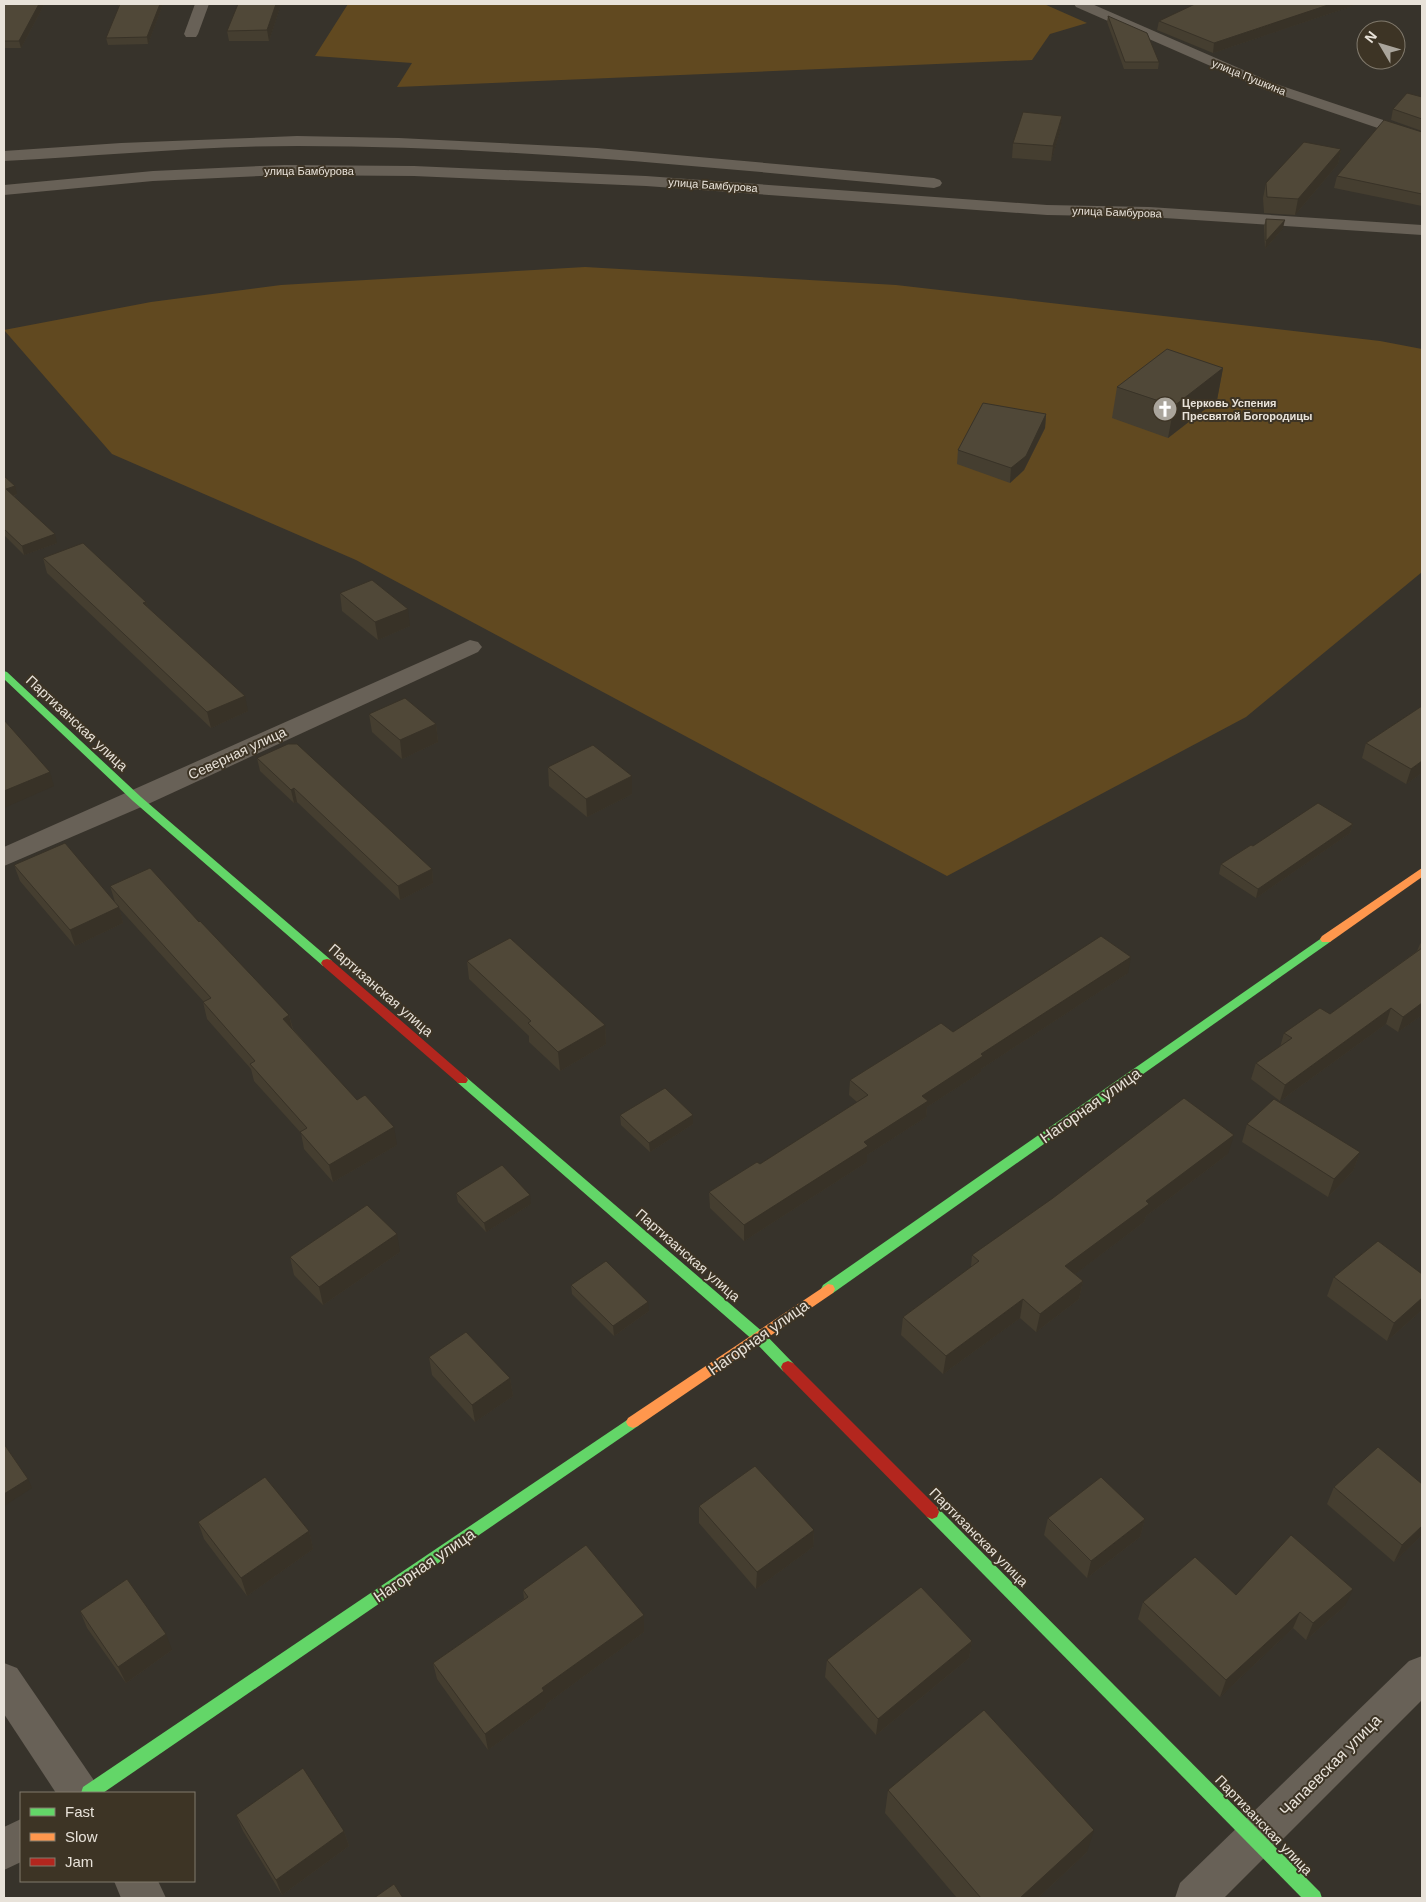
<svg xmlns="http://www.w3.org/2000/svg" width="1426" height="1902" viewBox="0 0 1426 1902" font-family="Arial,sans-serif">
<rect width="100%" height="100%" fill="#37332b"/>
<!-- green -->
<g fill="#614920">
<polygon points="348,4 1044,4 1087,23 1050,34 1032,60 397,87 412,63 315,56"/>
<polygon points="585,267 896,285 1380,341 1422,349 1422,572 1246,717 947,876 356,560 112,454 4,330 151,302 281,285"/>
</g>
<g fill="none" stroke-linecap="round" stroke-linejoin="round">
<!-- street -->
<g fill="#686157" fill-rule="evenodd">
<polygon points="195,4 209,4 198,34 196,37 186,37 184,34"/>
<polygon points="1074,4 1092,4 1273,83 1422,133 1422,143 1263,89 1076,7"/>
<path d="M297 136 399 138 597 148 934 178 940 180 942 183 940 186 934 188C723 169 511 146 298 146 200 146 102 156 4 161V151L121 143Z"/>
<polygon points="284,165 414,166 646,176 1047,205 1149,207 1422,225 1422,235 1149,217 1047,215 646,186 414,176 284,175 153,181 4,195 4,185 153,171"/>
<polygon points="470,640 478,642 482,647 478,652 146,805 4,866 4,847"/>
<polygon points="1422,1656 1422,1700 1224,1898 1175,1898 1180,1883 1409,1661"/>
<polygon points="4,1663 17,1668 93,1779 99,1793 56,1793 4,1714"/>
<polygon points="21,1819 21,1862 4,1870 4,1827"/>
<polygon points="114,1881 158,1881 166,1898 121,1898"/>
</g>
<!-- fast -->
<g fill="#63d668" fill-rule="evenodd">
<polygon points="4,671 7,672 141,797 331,960 333,963 331,966 323,966 133,801 4,679"/>
<polygon points="1326,935 1332,939 1330,942 833,1293 828,1294 823,1293 821,1289 823,1285"/>
<polygon points="462,1076 466,1077 764,1333 793,1363 795,1367 793,1371 788,1373 783,1371 754,1341 458,1083 456,1080 458,1077"/>
<polygon points="633,1416 638,1418 640,1422 638,1426 103,1793 81,1793 83,1787"/>
<polygon points="932,1505 937,1507 1320,1892 1322,1898 1302,1898 927,1517 925,1512 927,1507"/>
</g>
<!-- slow -->
<g fill="#ff974d" fill-rule="evenodd">
<polygon points="1422,868 1422,877 1330,942 1322,942 1320,939 1322,936"/>
<polygon points="828,1284 833,1285 835,1289 833,1293 638,1426 633,1428 628,1426 626,1422 628,1418"/>
</g>
<!-- jam -->
<g fill="#b3261e" fill-rule="evenodd">
<polygon points="327,959 331,960 466,1077 468,1080 466,1083 458,1083 323,966 321,963 323,960"/>
<polygon points="788,1361 793,1363 937,1507 939,1512 937,1517 932,1519 927,1517 783,1371 781,1367 783,1363"/>
</g>
</g>
<!-- wall -->
<g fill="#453e30">
<polygon points="4,4 44,5 21,48 4,48"/>
<polygon points="118,4 163,4 148,44 108,45 106,38 119,7"/>
<polygon points="238,4 281,4 269,41 229,41 227,31"/>
<polygon points="1195,4 1358,4 1213,53 1157,30 1159,21"/>
<polygon points="1108,16 1159,62 1158,69 1124,69 1107,22"/>
<polygon points="1422,97 1422,131 1391,120 1393,109"/>
<polygon points="1062,116 1060,131 1051,161 1012,158 1013,143"/>
<polygon points="1422,132 1422,206 1334,188 1337,176"/>
<polygon points="1341,149 1338,164 1295,215 1264,213 1263,198 1266,183"/>
<polygon points="1266,219 1283,228 1265,249 1264,226"/>
<polygon points="1223,368 1217,400 1168,438 1112,418 1117,387"/>
<polygon points="1046,414 1045,428 1024,470 1010,483 957,464 958,450"/>
<polygon points="4,476 17,494 14,496 57,543 24,555 4,535"/>
<polygon points="43,558 146,602 148,608 248,711 211,728 47,573"/>
<polygon points="340,593 410,626 378,640 342,611"/>
<polygon points="1422,706 1422,773 1406,784 1362,758 1366,743"/>
<polygon points="369,714 436,724 438,742 402,759 372,732"/>
<polygon points="257,758 432,869 433,883 400,900 297,802 294,803 260,771"/>
<polygon points="548,767 632,794 587,817 549,786"/>
<polygon points="1353,824 1350,833 1256,898 1219,874 1221,864 1253,846"/>
<polygon points="14,865 115,902 110,886 199,922 289,1015 293,1029 397,1145 333,1182 304,1149 301,1133 254,1081 251,1069 207,1019 203,1002 204,1002 119,908 123,923 75,946 20,881"/>
<polygon points="1422,942 1422,1015 1398,1032 1386,1024 1280,1101 1251,1079 1256,1063 1280,1047 1284,1033 1330,1014 1417,951 1420,944"/>
<polygon points="467,961 605,1025 606,1044 560,1071 529,1042 529,1036 469,979"/>
<polygon points="1128,973 981,1069 981,1072 927,1107 926,1117 867,1155 867,1162 744,1241 710,1208 709,1192 760,1164 857,1102 849,1095 850,1080 953,1032"/>
<polygon points="620,1115 693,1124 650,1152 621,1125"/>
<polygon points="1247,1124 1360,1152 1353,1171 1328,1197 1242,1142"/>
<polygon points="1228,1154 1146,1216 1144,1222 1075,1274 1083,1281 1079,1299 1036,1332 1020,1318 943,1374 901,1335 903,1317 971,1267 972,1255"/>
<polygon points="456,1193 531,1204 486,1232 458,1202"/>
<polygon points="400,1252 323,1305 294,1275 290,1257"/>
<polygon points="1422,1274 1422,1310 1387,1341 1327,1296 1334,1277"/>
<polygon points="571,1285 649,1311 614,1336 572,1294"/>
<polygon points="429,1357 510,1378 513,1396 475,1422 432,1375"/>
<polygon points="1422,1484 1422,1535 1394,1562 1327,1504 1334,1487"/>
<polygon points="699,1506 814,1530 813,1547 756,1589 699,1523"/>
<polygon points="1048,1518 1145,1519 1140,1537 1087,1578 1044,1535"/>
<polygon points="198,1522 309,1531 313,1549 247,1596 204,1539"/>
<polygon points="523,1590 644,1632 546,1704 546,1707 488,1750 437,1679 433,1663 524,1599"/>
<polygon points="1236,1595 1345,1606 1306,1640 1293,1628 1220,1697 1138,1619 1143,1602"/>
<polygon points="80,1611 172,1650 126,1683 87,1628"/>
<polygon points="972,1641 969,1658 876,1735 825,1677 827,1660"/>
<polygon points="888,1790 1087,1852 1038,1898 957,1898 885,1813"/>
<polygon points="236,1815 344,1831 349,1846 282,1895 243,1831"/>
</g>
<!-- shaded-wall -->
<g fill="#383227">
<polygon points="39,4 43,4 44,5 21,48 19,41"/>
<polygon points="160,4 163,4 148,44 147,37"/>
<polygon points="276,4 281,4 269,41 267,30"/>
<polygon points="1331,4 1358,4 1213,53 1214,43"/>
<polygon points="1062,116 1060,131 1051,161 1053,146"/>
<polygon points="1341,149 1338,164 1295,215 1298,199"/>
<polygon points="1285,220 1283,228 1265,249 1266,241"/>
<polygon points="1223,368 1217,400 1168,438 1174,406"/>
<polygon points="1046,414 1045,428 1024,470 1010,483 1011,468"/>
<polygon points="15,486 17,494 9,498 6,489"/>
<polygon points="55,534 57,543 24,555 22,546"/>
<polygon points="146,602 150,617 143,603"/>
<polygon points="408,609 410,626 378,640 375,622"/>
<polygon points="245,696 248,711 211,728 207,712"/>
<polygon points="436,724 438,742 402,759 400,740"/>
<polygon points="1422,761 1422,773 1406,784 1411,769"/>
<polygon points="50,772 54,786 4,808 4,791"/>
<polygon points="632,776 632,794 587,817 586,799"/>
<polygon points="294,788 297,802 294,803 291,790"/>
<polygon points="1353,824 1350,833 1256,898 1258,889"/>
<polygon points="432,869 433,883 400,900 398,886"/>
<polygon points="119,907 123,923 75,946 70,930"/>
<polygon points="1131,957 1128,973 981,1069 981,1072 927,1107 926,1117 867,1155 867,1162 744,1241 744,1225 864,1142 922,1096 981,1054"/>
<polygon points="1422,1003 1422,1015 1398,1032 1403,1017"/>
<polygon points="1391,1008 1386,1024 1280,1101 1285,1085"/>
<polygon points="289,1015 293,1032 283,1019"/>
<polygon points="605,1025 606,1044 560,1071 558,1052"/>
<polygon points="693,1115 693,1124 650,1152 649,1143"/>
<polygon points="394,1127 397,1145 333,1182 329,1165"/>
<polygon points="1234,1135 1228,1154 1146,1216 1144,1222 1062,1284 1065,1266 1146,1201"/>
<polygon points="1360,1152 1353,1171 1328,1197 1334,1179"/>
<polygon points="530,1195 531,1204 486,1232 484,1223"/>
<polygon points="397,1234 400,1252 323,1305 319,1287"/>
<polygon points="1083,1281 1079,1299 1036,1332 1040,1314"/>
<polygon points="1422,1298 1422,1310 1387,1341 1394,1323"/>
<polygon points="1023,1299 1020,1318 943,1374 946,1356"/>
<polygon points="648,1302 649,1311 614,1336 613,1326"/>
<polygon points="510,1378 513,1396 475,1422 472,1405"/>
<polygon points="28,1479 32,1488 4,1506 4,1494"/>
<polygon points="1145,1519 1140,1537 1087,1578 1091,1561"/>
<polygon points="1422,1526 1422,1535 1394,1562 1402,1545"/>
<polygon points="814,1530 813,1547 756,1589 757,1572"/>
<polygon points="309,1531 313,1549 247,1596 241,1578"/>
<polygon points="1353,1589 1345,1606 1306,1640 1313,1623"/>
<polygon points="1300,1612 1293,1628 1220,1697 1226,1680"/>
<polygon points="644,1615 644,1632 546,1704 546,1707 488,1750 485,1734 542,1688"/>
<polygon points="166,1634 172,1650 126,1683 118,1667"/>
<polygon points="972,1641 969,1658 876,1735 878,1719"/>
<polygon points="1094,1830 1087,1852 1038,1898 1020,1898"/>
<polygon points="344,1831 349,1846 282,1895 276,1880"/>
</g>
<!-- building -->
<g fill="#504838" stroke="#383227">
<polygon points="4,4 39,4 19,41 4,41"/>
<polygon points="120,4 160,4 147,37 106,38"/>
<polygon points="238,4 276,4 267,30 227,31"/>
<polygon points="1195,4 1331,4 1214,43 1159,21"/>
<polygon points="1108,16 1147,33 1159,62 1125,62"/>
<polygon points="1407,93 1422,97 1422,119 1393,109"/>
<polygon points="1023,112 1062,116 1053,146 1013,143"/>
<polygon points="1384,120 1422,132 1422,194 1337,176"/>
<polygon points="1304,142 1341,149 1298,199 1267,197 1266,183"/>
<polygon points="1266,219 1285,220 1266,241"/>
<polygon points="1167,349 1223,368 1174,406 1117,387"/>
<polygon points="983,403 1046,414 1026,456 1011,468 958,450"/>
<polygon points="4,476 15,486 6,489 55,534 22,546 4,529"/>
<polygon points="83,543 146,602 143,603 245,696 207,712 43,558"/>
<polygon points="372,580 408,609 375,622 340,593"/>
<polygon points="405,698 436,724 400,740 369,714"/>
<polygon points="1422,706 1422,761 1411,769 1366,743"/>
<polygon points="4,720 50,772 4,791"/>
<polygon points="288,744 297,744 432,869 398,886 294,788 291,790 257,758"/>
<polygon points="593,745 632,776 586,799 548,767"/>
<polygon points="1318,803 1353,824 1258,889 1221,864 1251,845 1253,846"/>
<polygon points="65,843 119,907 70,930 14,865"/>
<polygon points="150,868 199,922 200,921 289,1015 283,1019 357,1100 365,1095 394,1127 329,1165 300,1132 307,1128 250,1064 255,1061 203,1002 211,998 110,886"/>
<polygon points="1101,936 1131,957 981,1054 983,1056 922,1096 928,1101 864,1142 868,1146 744,1225 709,1192 757,1162 760,1164 868,1095 850,1080 941,1023 953,1032"/>
<polygon points="510,938 605,1025 558,1052 528,1023 531,1021 467,961"/>
<polygon points="1422,948 1422,1003 1403,1017 1391,1008 1285,1085 1256,1063 1292,1038 1284,1033 1320,1008 1330,1014"/>
<polygon points="665,1088 693,1115 649,1143 620,1115"/>
<polygon points="1184,1098 1234,1135 1146,1201 1149,1204 1065,1266 1083,1281 1040,1314 1023,1299 946,1356 903,1317 979,1261 972,1255 1053,1198"/>
<polygon points="1274,1099 1360,1152 1334,1179 1247,1124"/>
<polygon points="502,1165 530,1195 484,1223 456,1193"/>
<polygon points="367,1205 397,1234 319,1287 290,1257"/>
<polygon points="1378,1241 1422,1274 1422,1298 1394,1323 1334,1277"/>
<polygon points="606,1261 648,1302 613,1326 571,1285"/>
<polygon points="466,1332 510,1378 472,1405 429,1357"/>
<polygon points="4,1444 28,1479 4,1494"/>
<polygon points="1378,1447 1422,1484 1422,1526 1402,1545 1334,1487"/>
<polygon points="755,1466 814,1530 757,1572 699,1506"/>
<polygon points="265,1477 309,1531 241,1578 198,1522"/>
<polygon points="1101,1477 1145,1519 1091,1561 1048,1518"/>
<polygon points="1291,1535 1353,1589 1313,1623 1300,1612 1226,1680 1143,1602 1195,1557 1236,1595"/>
<polygon points="586,1545 644,1615 542,1688 544,1691 485,1734 433,1663 528,1597 523,1590"/>
<polygon points="127,1579 166,1634 118,1667 80,1611"/>
<polygon points="921,1587 972,1641 878,1719 827,1660"/>
<polygon points="984,1710 1094,1830 1020,1898 981,1898 888,1790"/>
<polygon points="303,1768 344,1831 276,1880 236,1815"/>
<polygon points="394,1884 403,1898 374,1898"/>
</g>
<!-- icons -->
<defs>
<symbol id="church-disc" viewBox="-11 -11 22 22"><circle r="9.5" fill="#aaa59c" stroke="#3d3425"/><path d="M-1.2-6h2.4v3.5h3.3v2.4h-3.3V6h-2.4V-.1h-3.3v-2.4h3.3Z" fill="#fff"/></symbol>
</defs>
<g fill-rule="evenodd">
<use href="#church-disc" x="1151" y="395" width="28" height="28"/>
</g>
<g text-anchor="middle" stroke-width="4" stroke-linejoin="round" paint-order="stroke">
<!-- far-street labels -->
<g font-size="11" fill="#e8e2d9" stroke="#3d3425">
<text transform="translate(1249 77) rotate(22)" y="4">улица Пушкина</text>
<text x="309" y="175">улица Бамбурова</text>
<text transform="translate(713 185) rotate(4)" y="4">улица Бамбурова</text>
<text transform="translate(1117 212) rotate(2)" y="4">улица Бамбурова</text>
</g>
<!-- far-poi labels -->
<g font-size="11" font-weight="bold" fill="#e8e2d9" stroke="#3d3425" text-anchor="start">
<text x="1182" y="407">Церковь Успения<tspan x="1182" dy="13">Пресвятой Богородицы</tspan></text>
</g>
<!-- street labels -->
<g font-size="14" fill="#e8e2d9" stroke="#3d3425">
<text transform="translate(77 723) rotate(43)" y="5">Партизанская улица</text>
<text transform="translate(237 753) rotate(-25)" y="5">Северная улица</text>
<text transform="translate(381 990) rotate(41)" y="5">Партизанская улица</text>
<text transform="translate(688 1255) rotate(41)" y="5">Партизанская улица</text>
<text transform="translate(979 1537) rotate(45)" y="5">Партизанская улица</text>
<text transform="translate(1264 1825) rotate(46)" y="5">Партизанская улица</text>
</g>
<!-- near-street labels -->
<g font-size="16" fill="#e8e2d9" stroke="#3d3425">
<text transform="translate(1090 1105) rotate(-35)" y="6">Нагорная улица</text>
<text transform="translate(758 1337) rotate(-35)" y="6">Нагорная улица</text>
<text transform="translate(424 1565) rotate(-34)" y="6">Нагорная улица</text>
<text transform="translate(1330 1765) rotate(-45)" y="6">Чапаевская улица</text>
</g>
</g>
<!-- border -->
<rect width="1426" height="1902" fill="none" stroke="#e8e2d9" stroke-width="10"/>
<!-- legend -->
<rect x="20" y="1792" width="175" height="90" fill="#3d3425" stroke="#817a6d"/>
<rect x="30" y="1808" width="25" height="8" fill="#63d668" stroke="#817a6d"/>
<text x="65" y="1817" font-size="15" fill="#e8e2d9">Fast</text>
<rect x="30" y="1833" width="25" height="8" fill="#ff974d" stroke="#817a6d"/>
<text x="65" y="1842" font-size="15" fill="#e8e2d9">Slow</text>
<rect x="30" y="1858" width="25" height="8" fill="#b3261e" stroke="#817a6d"/>
<text x="65" y="1867" font-size="15" fill="#e8e2d9">Jam</text>
<!-- north arrow -->
<g transform="translate(1381 45) rotate(308)"><circle r="24" fill="#3d3425" stroke="#817a6d"/>
<path d="M0-4L9 19L0 12L-9 19Z" fill="#aaa59c"/>
<text y="-8" font-size="14" font-weight="bold" text-anchor="middle" fill="#e8e2d9">N</text>
</g>
</svg>
